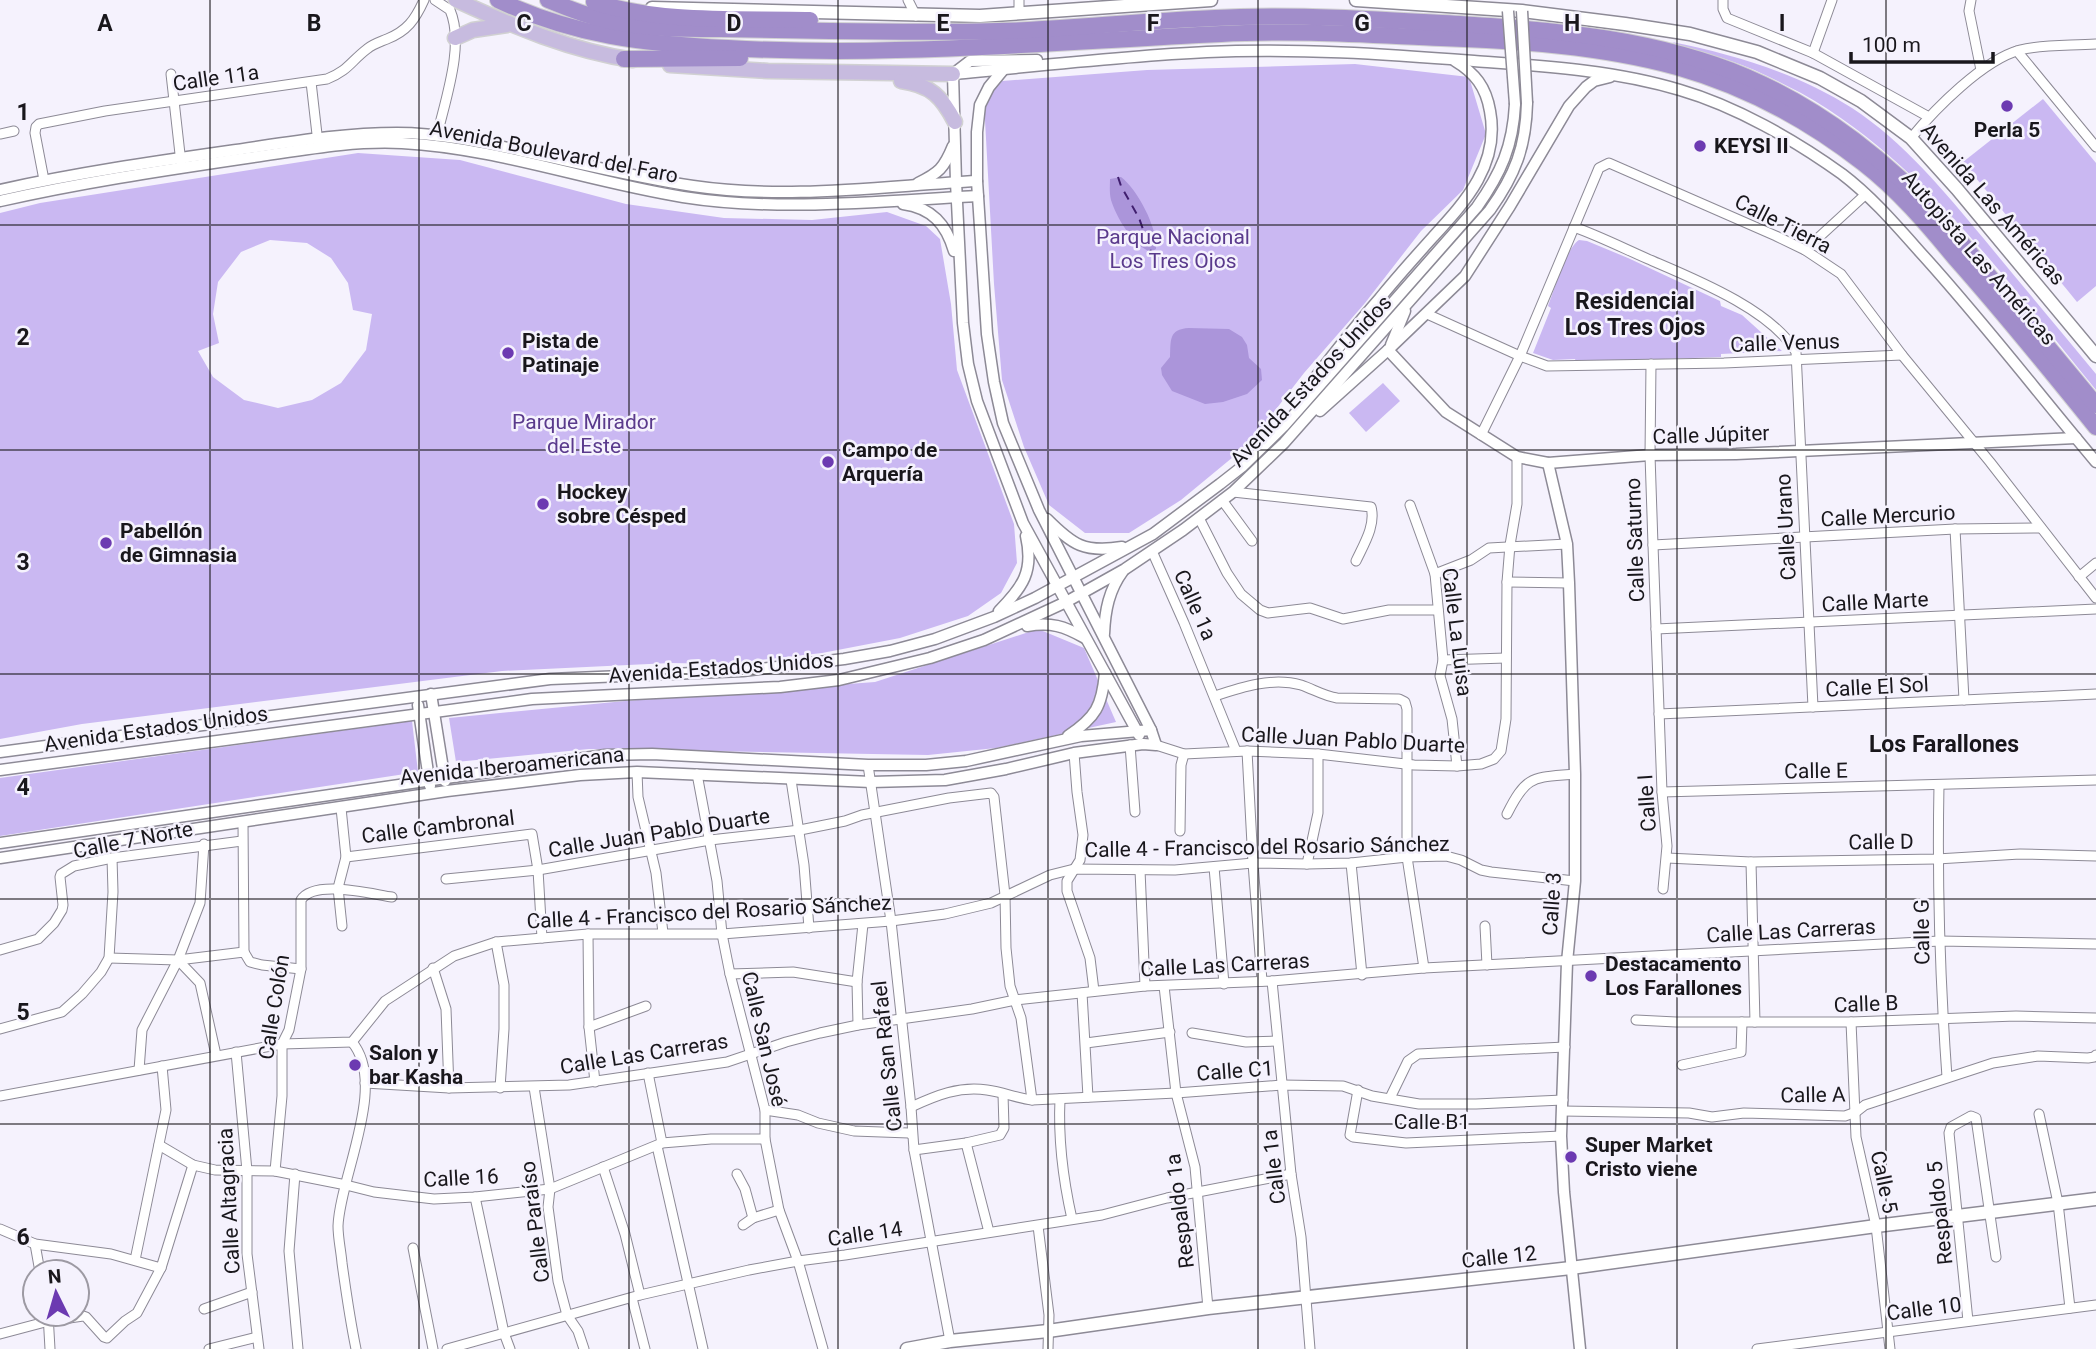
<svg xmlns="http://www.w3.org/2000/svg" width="2096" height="1349" viewBox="0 0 2096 1349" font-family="Roboto,sans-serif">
<rect width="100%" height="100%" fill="#f5f2fd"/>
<!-- green -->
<g fill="#cab8f2" fill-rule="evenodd">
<path d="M1672 42C1733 54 1799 74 1852 108 1904 142 1944 191 1984 239 2021 284 2059 329 2096 374V390C2008 283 1924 162 1801 93 1778 81 1753 68 1728 60 1712 54 1686 50 1672 42Z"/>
<polygon points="1355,64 1469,77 1486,134 1463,190 1421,231 1365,303 1304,373 1250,443 1181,500 1129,533 1085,533 1049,505 1024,447 1002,380 994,284 984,102 1002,81 1147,70"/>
<polygon points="2043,99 2096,163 2096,286 2077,302 1963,162"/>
<path d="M358 153 460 160 626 204 724 218 812 220 887 212 926 226 940 239 951 304 957 370 1014 524 1017 563 1001 593 968 616 900 638 822 653 724 664 670 663 502 671 82 724 0 739V213L40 203ZM270 240 307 243 331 258 348 283 353 310 372 314 366 350 341 383 312 400 278 408 244 400 213 377 198 351 219 343 213 314 218 282 241 252Z"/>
<path d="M1579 240 1587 241 1628 258 1720 301 1721 306 1742 315 1782 351 1721 354V357L1576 362 1575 359 1553 360 1533 353 1551 308 1548 306C1554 291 1566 248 1579 240Z"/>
<polygon points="1383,383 1400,401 1366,432 1349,413"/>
<polygon points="1038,629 1084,648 1116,722 996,748 928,755 589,749 456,762 449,718 625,701 875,682"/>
<polygon points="412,721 418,772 0,836 0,778"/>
</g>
<!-- water -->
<g fill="#ab95da">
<path d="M1121 177C1137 189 1158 228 1156 249L1151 252C1134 246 1118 220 1112 203 1109 195 1110 187 1110 179Z"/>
<path d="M1189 328 1229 329 1242 337 1247 345 1249 358 1261 369 1262 380 1247 394 1223 402 1205 404 1172 391 1162 375 1161 368 1170 357C1171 341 1168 329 1189 328Z"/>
</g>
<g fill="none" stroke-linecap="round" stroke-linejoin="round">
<!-- ferry -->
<polyline stroke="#401e6e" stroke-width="2" stroke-dasharray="9 7" stroke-linecap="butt" points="1118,177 1121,186 1139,218 1151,252"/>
<defs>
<g id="minor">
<path d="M435 0 450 10C465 45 445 100 437 136"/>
<polyline points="908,0 916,16"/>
<polyline points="1019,0 1019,14"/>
<polyline points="1723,0 1723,9 1727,18 1813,53 1929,117"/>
<polyline points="1971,0 1969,11 1981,70"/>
<polyline points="2017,51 2096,147"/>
<polyline points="1813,53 1832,0"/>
<polyline points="171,74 181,163"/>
<polyline points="311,82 318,143"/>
<polyline points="0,134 14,131"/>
<path d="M1911 138C1935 109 1983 60 2020 50 2044 44 2071 46 2096 44"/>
<path d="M44 180 35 133 36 127 39 124 105 111 327 79C349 70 350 62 367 49 373 44 380 42 387 39 407 31 415 20 424 0"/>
<path d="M1574 227C1599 236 1623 248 1648 259 1692 278 1771 309 1796 352L1813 707"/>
<polyline points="1805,250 1866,194"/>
<polyline points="1427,314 1520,356 1547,366 1724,363 1902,355"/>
<polyline points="1651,364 1650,455 1653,545 1662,792 1667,846 1663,889"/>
<polyline points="1481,435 1520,356 1599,168 1609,163 1776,236 1805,250 1841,274 1902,355 1990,462 2096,598"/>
<path d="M1233 492 1371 507C1376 525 1364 544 1356 561"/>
<polyline points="1222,500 1252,541"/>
<polyline points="1410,505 1435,574 1443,660 1440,676 1452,719 1457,766"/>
<polyline points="1199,518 1227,573 1241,594 1260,610 1268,613 1310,608 1343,619 1389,610 1438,610"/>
<polyline points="1955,529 1964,700"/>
<polyline points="1653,545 1955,529 2041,528"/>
<polyline points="1152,551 1184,623 1236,751"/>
<polyline points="1435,574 1471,560 1489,548 1567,544"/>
<polyline points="2079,577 2096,563"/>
<polyline points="1507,582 1569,583"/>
<polyline points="1656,629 2096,609"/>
<polyline points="1443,660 1506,658"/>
<path d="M1215 696C1242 687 1272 677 1301 685 1313 689 1324 696 1337 698L1399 699 1405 702 1407 709V857L1424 968"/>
<polyline points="1659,714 2096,694"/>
<polyline points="1130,745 1135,812"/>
<polyline points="1156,745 1184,754 1247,751 1318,754 1414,765 1457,766 1481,764 1494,759 1501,751 1506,719 1507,582 1510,545 1517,504 1517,457"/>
<polyline points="1247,751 1253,863 1262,981"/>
<polyline points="1074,753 1077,792 1083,835 1080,860 1067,881 1067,891 1090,958 1094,991"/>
<polyline points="868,765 891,921 911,1107 914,1150 950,1341"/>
<polyline points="637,772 638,797 656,873 663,933"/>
<polyline points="697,774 717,881 722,934 730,974 765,1110 765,1139 779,1210 798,1261 823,1349"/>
<polyline points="791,780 804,865 809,928"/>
<path d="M1939 785C1937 883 1940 980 1947 1077"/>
<polyline points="1662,792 2096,780"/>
<polyline points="341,808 346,857 338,888 342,926"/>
<path d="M1507 814C1527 774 1533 778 1575 774"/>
<polyline points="243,822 244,952"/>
<polyline points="1180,831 1181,765 1184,754"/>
<polyline points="346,857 532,834 538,870 542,938"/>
<polyline points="1667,858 1751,862 1937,859 2020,854 2096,856"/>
<polyline points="1751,862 1755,1022"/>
<polyline points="1351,863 1362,975"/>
<polyline points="1307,864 1318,813 1318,754"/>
<polyline points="1214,867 1224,984"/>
<polyline points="1140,870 1145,986"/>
<polyline points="446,879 538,870 710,840 800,830 845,821 862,815 949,798 991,793 994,797 1005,895 1006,948 1010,986 1021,1018 1032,1100"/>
<polyline points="1485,926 1487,965"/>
<polyline points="588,934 589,1027 595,1082"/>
<polyline points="496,942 504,985 504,1029 500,1088"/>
<polyline points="0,950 38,939 54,923 62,910 63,905 60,877 61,874 74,866 112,858 242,841"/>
<polyline points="109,958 178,960 244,952 250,962 262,965 301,969"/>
<polyline points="178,960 200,983 216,1055"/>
<polyline points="433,968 446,1009 449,1088"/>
<polyline points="730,974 793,972 857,982"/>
<polyline points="1272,981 1291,1174 1301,1237 1310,1349"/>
<polyline points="1164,986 1176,1093 1195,1167 1208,1308"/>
<polyline points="1082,993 1088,1097"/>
<polyline points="1636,1020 1676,1022 1851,1022 2016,1016 2096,1018"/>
<polyline points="1851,1022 1856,1137 1876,1226 1890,1349"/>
<polyline points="858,1025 857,982 863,924"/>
<polyline points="589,1027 646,1006"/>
<polyline points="0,1029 62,1012 82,994 101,972 109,958 113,892 112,858"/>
<polyline points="1192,1033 1246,1042 1277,1041"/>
<path d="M352 1042C388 1085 340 1176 338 1226 338 1238 341 1251 342 1263 346 1292 350 1320 356 1349"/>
<polyline points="1086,1043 1170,1032"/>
<polyline points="236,1052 247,1171 247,1254 259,1349"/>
<polyline points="1682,1065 1741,1052 1742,1022"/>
<polyline points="139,1070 142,1030 178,960 200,903 204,844"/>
<polyline points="648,1073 662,1143"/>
<polyline points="365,1083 449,1088 569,1085 727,1062 786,1042 820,1033 858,1025 972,1009 1015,1000 1145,986 1272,981 1424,968 1940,941 2096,944"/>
<polyline points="534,1087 550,1189 548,1207 558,1281 567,1315 578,1331 584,1349"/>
<polyline points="1358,1090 1350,1135 1353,1137 1406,1143 1561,1136"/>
<polyline points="0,1096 282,1044 352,1042 385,1001 454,956 496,942 588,934 722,934 891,921 945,914 991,903 1050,875 1074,869 1175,870 1253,863 1307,864 1351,863 1407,857 1446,856 1461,860 1481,870 1491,872 1575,881"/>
<polyline points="1390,1098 1408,1061 1418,1054 1565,1047"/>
<path d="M1060 1099C1058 1140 1063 1179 1072 1219"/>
<path d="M911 1107C937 1095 959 1086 987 1090 1003 1092 1016 1098 1032 1100L1176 1093 1282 1085 1343 1086 1372 1096 1419 1104H1476L1563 1100"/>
<polyline points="765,1110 798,1115 818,1123 854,1131 909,1133 912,1135"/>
<polyline points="1562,1111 1689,1113 1712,1117 1744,1113 1845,1116 1856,1112 1865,1105 1993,1063 2038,1056 2088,1058 2094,1057 2096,1055"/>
<polyline points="2039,1114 2058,1203 2070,1308"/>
<polyline points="966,1143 989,1232"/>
<polyline points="159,1145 193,1165 215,1170 275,1171 346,1185 374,1192 434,1199 475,1197 550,1189 662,1143 711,1139 765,1139"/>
<polyline points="657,1146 703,1349"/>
<polyline points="914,1150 966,1143 1000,1135 1004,1128 1003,1094"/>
<polyline points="603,1167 625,1234 640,1295"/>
<path d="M275 1171 282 1096V1044L289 1030 301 969V900C314 879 371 894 392 897"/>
<polyline points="295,1174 289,1251 298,1349"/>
<polyline points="737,1174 745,1189 753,1218"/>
<polyline points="475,1197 504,1333 510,1349"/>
<polyline points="743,1225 753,1218 779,1210"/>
<polyline points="1038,1226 1049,1315 1048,1349"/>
<polyline points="0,1229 35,1244 111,1254 161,1268"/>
<polyline points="35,1244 40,1272"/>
<polyline points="413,1248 433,1349"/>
<polyline points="135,1260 166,1110 162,1066"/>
<polyline points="632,1298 645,1349"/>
<polyline points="204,1309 252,1292"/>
<polyline points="48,1314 50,1349"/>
<polyline points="1968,1321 1949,1133 1951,1127 1971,1116 1976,1118 1996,1257"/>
<polyline points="0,1334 49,1321 83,1316 86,1317 104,1337 107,1338 125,1321 137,1313 161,1268 193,1165"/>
<polyline points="209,1349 257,1337"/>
<polyline points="447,1349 640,1295 749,1270 798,1261 845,1255 1102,1215 1167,1198 1291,1174"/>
<polyline points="1757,1349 2096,1305"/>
</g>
<g id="tertiary">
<polyline points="1037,60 970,61 953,74 956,182 963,323 968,364 977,401 1023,523 1139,735"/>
<path d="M953 74C1038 66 1122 56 1207 52 1296 48 1385 54 1474 61 1543 66 1614 70 1680 90 1735 106 1795 140 1842 174 1871 196 1896 225 1920 252 1982 320 2037 392 2096 462"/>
<path d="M918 183C939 173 944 168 953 146"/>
<path d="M0 190C76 173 152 162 229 151 285 143 340 133 397 133 439 133 481 142 522 151 579 163 635 177 693 186 787 200 883 186 977 181"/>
<path d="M0 201C79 183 159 171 240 159 293 152 348 140 402 143 497 148 589 182 683 197 777 212 883 201 978 196"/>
<path d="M903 204C932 208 946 224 954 251"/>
<polyline points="1391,345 1405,311"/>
<polyline points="1388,350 1446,412 1517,457 1548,463 1650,455 1736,454 2076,438"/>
<path d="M1296 403C1323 367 1350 332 1380 298 1397 277 1415 257 1433 237 1466 201 1500 164 1490 111 1486 87 1475 73 1455 61"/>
<polyline points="1320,411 1388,350 1465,276 1510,206 1569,106 1586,87 1594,81 1610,77"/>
<polyline points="1548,463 1567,544 1569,583 1575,774 1575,881 1567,962 1561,1136 1564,1192 1580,1349"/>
<path d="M1047 519C1073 545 1084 553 1122 547"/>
<path d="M999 611C1023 587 1034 571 1026 536"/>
<path d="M1027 626C1051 622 1064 626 1085 638"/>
<path d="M1104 634C1105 610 1109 590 1123 571"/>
<polyline points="431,694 445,781"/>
<polyline points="418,705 430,786"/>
<path d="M1068 736C1096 717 1102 706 1105 673"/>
<path d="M0 752 550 679 743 671 844 659 890 651 935 639 994 617 1035 598 1153 534 1220 484 1243 466 1284 426 1477 207C1501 173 1513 146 1515 104"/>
<path d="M0 770 532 699 780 687 839 680 930 658 984 640 1066 602 1125 569 1183 530 1233 492 1284 443 1490 210C1515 175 1526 147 1527 103"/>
<polyline points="0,843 605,755 652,754 868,765 926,765 966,761 1081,736 1151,730"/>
<polyline points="0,858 447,791 580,775 637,772 871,782 945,780 1006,769 1074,753 1143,744 1156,745 1151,730 1039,510 1003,423 994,382 987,334 977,181 977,132 980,105 989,87 1003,70"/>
</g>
<g id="secondary">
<polyline points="1356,0 1522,11 1625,24 1690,34 1757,52 1820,78 1861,101 1911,138 1957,189 2096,356"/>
<polyline points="652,8 980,16 1211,0"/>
<polyline points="907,1349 950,1341 1048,1331 1208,1308 1571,1268 1876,1226 2096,1199"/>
</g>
<g id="primary">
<path d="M456 0C512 26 572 51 633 60"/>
<polyline points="455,38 473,30 507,25"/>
<polyline points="670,65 768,71 953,74"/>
<path d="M901 81C931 85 942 97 955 122"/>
</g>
<g id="motorway">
<path d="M498 0C574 36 645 44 728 48 784 51 840 52 896 50 1004 48 1112 39 1221 34 1294 30 1368 35 1441 38 1519 41 1601 46 1677 67 1744 86 1808 120 1863 163 1898 190 1927 224 1955 258 2004 313 2050 370 2096 427"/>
<path d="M548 0C567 8 589 17 610 21 646 29 683 29 720 29 756 30 793 30 830 31 896 32 962 33 1028 30 1098 26 1169 19 1240 17 1313 15 1387 20 1460 24 1557 30 1657 39 1747 77 1825 111 1888 162 1946 224L2096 405"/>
<path d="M594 2C664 24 738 18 810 20"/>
<polyline points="624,59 740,58"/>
</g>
</defs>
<!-- minor casing -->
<use href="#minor" stroke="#8d8a96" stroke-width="11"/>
<!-- tertiary casing -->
<use href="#tertiary" stroke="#8d8a96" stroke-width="13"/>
<!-- secondary casing -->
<use href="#secondary" stroke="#8d8a96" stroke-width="15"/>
<!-- primary casing -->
<use href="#primary" stroke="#d1d1d2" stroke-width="17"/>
<!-- motorway casing -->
<use href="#motorway" stroke="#d1d1d2" stroke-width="18"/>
<!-- minor -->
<use href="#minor" stroke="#fff" stroke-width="9"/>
<!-- tertiary -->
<use href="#tertiary" stroke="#fff" stroke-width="10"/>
<!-- secondary -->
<use href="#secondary" stroke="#fff" stroke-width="12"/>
<!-- primary -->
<use href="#primary" stroke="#c7bbdf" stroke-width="14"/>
<!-- motorway -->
<use href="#motorway" stroke="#a18dca" stroke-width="16"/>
<defs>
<g id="tertiary-bridge">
<polyline points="1508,11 1515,104"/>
<polyline points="1522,11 1527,103"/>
</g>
</defs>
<!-- tertiary-bridge casing -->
<use href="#tertiary-bridge" stroke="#8d8a96" stroke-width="13" stroke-linecap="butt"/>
<!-- tertiary-bridge -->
<use href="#tertiary-bridge" stroke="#fff" stroke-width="10"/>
</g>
<!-- grid -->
<path fill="none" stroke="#19171c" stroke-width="2" stroke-opacity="0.55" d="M210 0V1349M419 0V1349M629 0V1349M838 0V1349M1048 0V1349M1258 0V1349M1467 0V1349M1677 0V1349M1886 0V1349M0 225H2096M0 450H2096M0 674H2096M0 899H2096M0 1124H2096"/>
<!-- markers -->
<g fill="#6c3ab1" stroke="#f5f2fd" stroke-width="2.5">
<circle cx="2007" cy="106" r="7"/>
<circle cx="1700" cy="146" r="7"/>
<circle cx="508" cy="353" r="7"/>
<circle cx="828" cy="462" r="7"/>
<circle cx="543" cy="504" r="7"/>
<circle cx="106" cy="543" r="7"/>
<circle cx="1591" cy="976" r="7"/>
<circle cx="355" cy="1065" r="7"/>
<circle cx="1571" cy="1157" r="7"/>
</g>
<g text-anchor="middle" stroke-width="5" stroke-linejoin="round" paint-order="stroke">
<!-- street labels -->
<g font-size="21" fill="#19171c" stroke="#f5f2fd">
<text transform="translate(216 78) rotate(-8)" y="7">Calle 11a</text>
<text transform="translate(554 152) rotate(11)" y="7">Avenida Boulevard del Faro</text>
<text transform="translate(1993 204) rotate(49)" y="7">Avenida Las Américas</text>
<text transform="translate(1783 224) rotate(27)" y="7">Calle Tierra</text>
<text transform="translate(1979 258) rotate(49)" y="7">Autopista Las Américas</text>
<text transform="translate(1785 343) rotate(-2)" y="7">Calle Venus</text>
<text transform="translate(1311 381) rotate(-47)" y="7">Avenida Estados Unidos</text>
<text transform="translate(1711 435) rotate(-2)" y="7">Calle Júpiter</text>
<text transform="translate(1888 516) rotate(-3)" y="7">Calle Mercurio</text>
<text transform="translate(1786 527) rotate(-93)" y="7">Calle Urano</text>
<text transform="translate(1635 540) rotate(-92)" y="7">Calle Saturno</text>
<text transform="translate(1875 602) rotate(-3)" y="7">Calle Marte</text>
<text transform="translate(1195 605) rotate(66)" y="7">Calle 1a</text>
<text transform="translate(1457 632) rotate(83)" y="7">Calle La Luisa</text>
<text transform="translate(721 668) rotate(-4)" y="7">Avenida Estados Unidos</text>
<text transform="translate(1877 687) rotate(-3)" y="7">Calle El Sol</text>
<text transform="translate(156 729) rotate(-8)" y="7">Avenida Estados Unidos</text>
<text transform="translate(1353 740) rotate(3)" y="7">Calle Juan Pablo Duarte</text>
<text transform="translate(512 766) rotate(-6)" y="7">Avenida Iberoamericana</text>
<text transform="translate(1816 771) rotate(-1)" y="7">Calle E</text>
<text transform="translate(1647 803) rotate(-94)" y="7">Calle I</text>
<text transform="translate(438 827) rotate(-7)" y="7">Calle Cambronal</text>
<text transform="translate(659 833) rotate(-9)" y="7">Calle Juan Pablo Duarte</text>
<text transform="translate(133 840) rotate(-11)" y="7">Calle 7 Norte</text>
<text transform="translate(1881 842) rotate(-1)" y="7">Calle D</text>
<text transform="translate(1267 847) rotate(-1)" y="7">Calle 4 - Francisco del Rosario Sánchez</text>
<text transform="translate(1552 904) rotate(-86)" y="7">Calle 3</text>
<text transform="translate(709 912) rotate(-3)" y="7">Calle 4 - Francisco del Rosario Sánchez</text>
<text transform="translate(1791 931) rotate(-3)" y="7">Calle Las Carreras</text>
<text transform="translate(1922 932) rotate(-91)" y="7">Calle G</text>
<text transform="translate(1225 965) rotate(-3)" y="7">Calle Las Carreras</text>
<text transform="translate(1866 1004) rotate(-2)" y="7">Calle B</text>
<text transform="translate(274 1007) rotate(-81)" y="7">Calle Colón</text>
<text transform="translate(764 1039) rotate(77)" y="7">Calle San José</text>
<text transform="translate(644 1054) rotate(-9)" y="7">Calle Las Carreras</text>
<text transform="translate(887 1056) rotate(-96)" y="7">Calle San Rafael</text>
<text transform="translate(1235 1071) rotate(-4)" y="7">Calle C1</text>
<text transform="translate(1813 1095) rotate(-1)" y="7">Calle A</text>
<text x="1432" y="1129">Calle B1</text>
<text transform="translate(1274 1167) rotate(-97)" y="7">Calle 1a</text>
<text transform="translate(461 1178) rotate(-3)" y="7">Calle 16</text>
<text transform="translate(1884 1182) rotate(78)" y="7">Calle 5</text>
<text transform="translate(229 1201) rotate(-93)" y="7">Calle Altagracia</text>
<text transform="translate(1180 1211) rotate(-97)" y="7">Respaldo 1a</text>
<text transform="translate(1940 1213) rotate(-96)" y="7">Respaldo 5</text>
<text transform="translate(535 1222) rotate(-97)" y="7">Calle Paraíso</text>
<text transform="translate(865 1234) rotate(-8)" y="7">Calle 14</text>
<text transform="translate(1499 1257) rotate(-6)" y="7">Calle 12</text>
<text transform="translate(1924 1309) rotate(-7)" y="7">Calle 10</text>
</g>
<!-- poi labels -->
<g font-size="21" font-weight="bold" fill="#19171c" stroke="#f5f2fd" text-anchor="start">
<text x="2007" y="137" text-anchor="middle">Perla 5</text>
<text x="1714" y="153">KEYSI II</text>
<text x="522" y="348">Pista de<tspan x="522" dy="24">Patinaje</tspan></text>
<text x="842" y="457">Campo de<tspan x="842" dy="24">Arquería</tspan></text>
<text x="557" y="499">Hockey<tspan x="557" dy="24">sobre Césped</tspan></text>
<text x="120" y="538">Pabellón<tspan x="120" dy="24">de Gimnasia</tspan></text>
<text x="1605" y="971">Destacamento<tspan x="1605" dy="24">Los Farallones</tspan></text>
<text x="369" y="1060">Salon y<tspan x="369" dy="24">bar Kasha</tspan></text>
<text x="1585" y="1152">Super Market<tspan x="1585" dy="24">Cristo viene</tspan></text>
</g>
<!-- park labels -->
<g font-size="21" fill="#5a3a8c" stroke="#f5f2fd">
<text x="1173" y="244">Parque Nacional<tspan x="1173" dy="24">Los Tres Ojos</tspan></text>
<text x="584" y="429">Parque Mirador<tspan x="584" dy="24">del Este</tspan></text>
</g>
<!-- neighbourhood labels -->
<g font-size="23" font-weight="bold" fill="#19171c" stroke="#f5f2fd">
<text x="1635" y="309">Residencial<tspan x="1635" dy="26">Los Tres Ojos</tspan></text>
<text x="1944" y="752">Los Farallones</text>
</g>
</g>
<g font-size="23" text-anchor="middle" font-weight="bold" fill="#19171c" stroke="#f5f2fd" stroke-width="5" stroke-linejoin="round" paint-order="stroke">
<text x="105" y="31">A</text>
<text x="314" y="31">B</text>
<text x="524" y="31">C</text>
<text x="734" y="31">D</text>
<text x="943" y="31">E</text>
<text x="1153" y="31">F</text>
<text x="1362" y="31">G</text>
<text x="1572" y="31">H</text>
<text x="1782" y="31">I</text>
<text x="23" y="120">1</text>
<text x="23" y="345">2</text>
<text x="23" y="570">3</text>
<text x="23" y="795">4</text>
<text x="23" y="1020">5</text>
<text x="23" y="1245">6</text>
</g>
<!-- north arrow -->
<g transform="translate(56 1293) rotate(355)"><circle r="33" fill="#f5f2fd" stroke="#9d9aa3" stroke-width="2"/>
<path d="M0-5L12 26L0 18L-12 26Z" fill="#6c3ab1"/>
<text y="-10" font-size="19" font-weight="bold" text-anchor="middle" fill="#19171c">N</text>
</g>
<!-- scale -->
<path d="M1851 52v10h142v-10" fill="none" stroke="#19171c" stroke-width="3.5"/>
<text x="1862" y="52" font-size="21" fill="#19171c" stroke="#f5f2fd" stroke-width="5" paint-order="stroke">100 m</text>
</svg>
